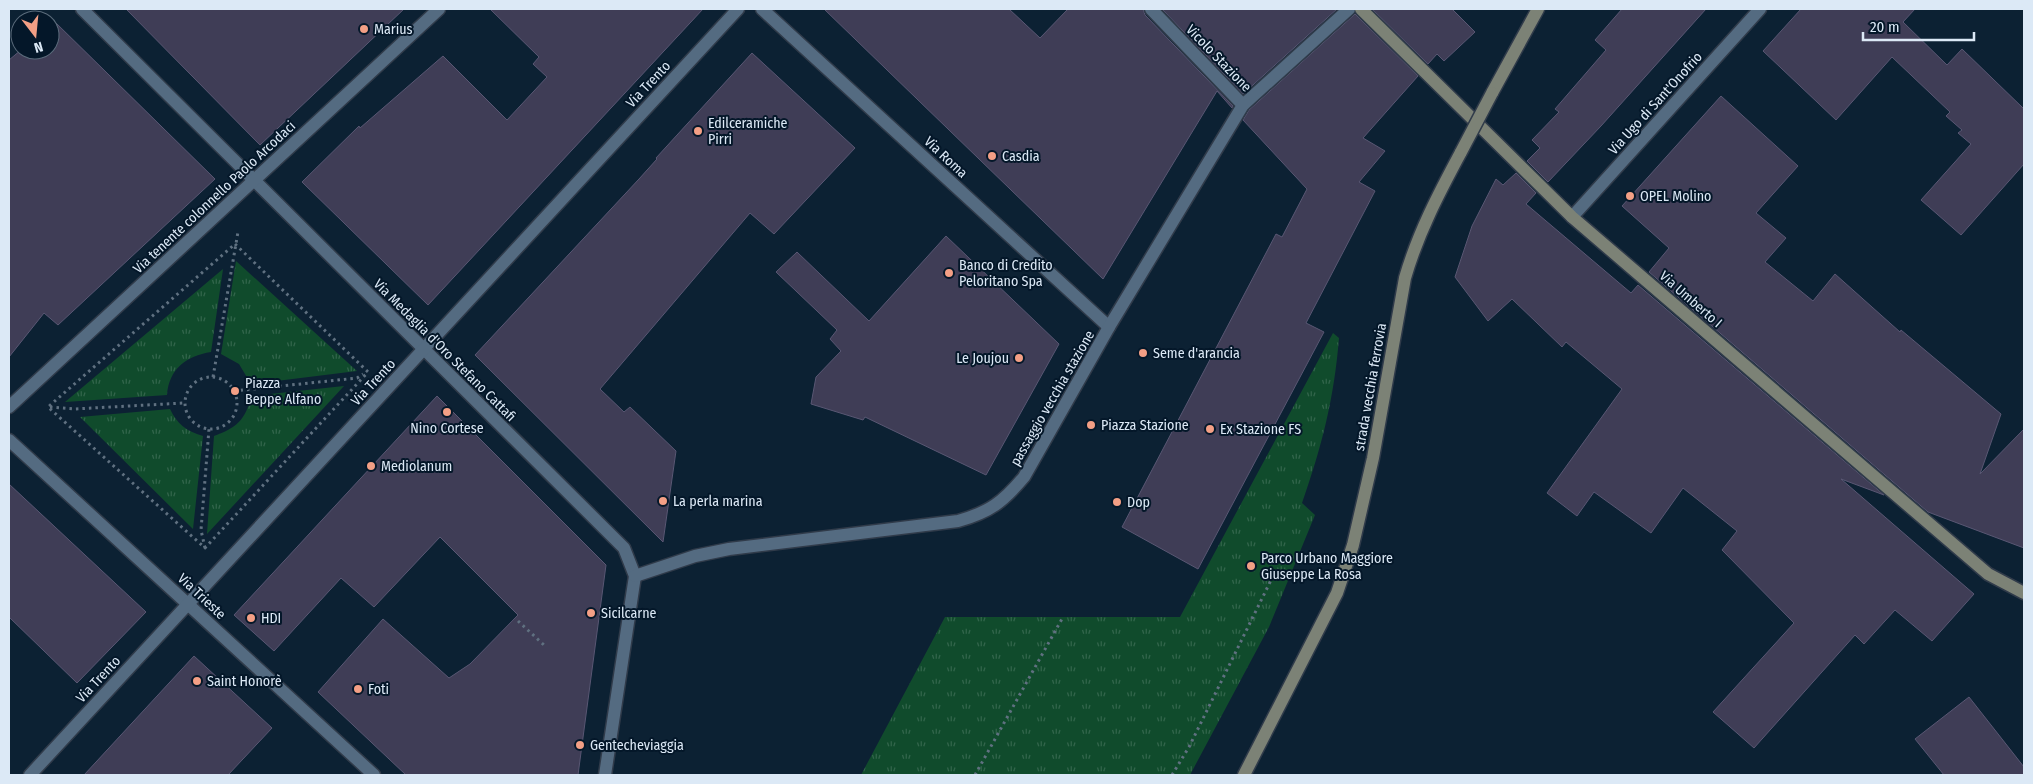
<svg xmlns="http://www.w3.org/2000/svg" width="2033" height="784" viewBox="0 0 2033 784" font-family="'Fira Sans Condensed',sans-serif">
<defs>
<pattern id="grass-tufts" width="24" height="20" patternUnits="userSpaceOnUse" patternTransform="scale(1.25)"><rect width="24" height="20" fill="#104b2c"/><path d="M3 7l-1-3M5 7V3M7 7l1-3M15 17l-1-3M17 17v-4M19 17l1-3" fill="none" stroke="#32654b"/></pattern>
</defs>
<rect width="100%" height="100%" fill="#0c2133"/>
<!-- grass -->
<g fill="url(#grass-tufts)">
<polygon points="236,261 357,371 251,384 239,364 221,354"/>
<path d="M223 269 211 352C186 356 169 369 167 395L65 402Z"/>
<path d="M1333 333 1339 338C1334 399 1322 446 1302 503L1315 515 1269 627 1190 775H861L945 617H1180Z"/>
<path d="M344 386 207 534 214 436C236 428 246 420 251 396Z"/>
<path d="M170 409C177 424 186 431 203 436L193 529 80 417Z"/>
</g>
<!-- building -->
<g fill="#3f3d56" stroke="#595773">
<polygon points="126,9 404,9 260,145"/>
<polygon points="490,9 703,9 428,305 302,182 359,126 360,128 443,56 507,120 547,77 533,64 539,57"/>
<polygon points="824,9 1009,9 1040,38 1068,9 1143,9 1145,15 1233,106 1232,108 1217,91 1103,279"/>
<polygon points="1162,9 1337,9 1243,94"/>
<polygon points="1372,9 1452,9 1475,32 1444,61 1437,54 1428,64"/>
<polygon points="1622,9 1706,9 1601,126 1548,182 1527,161 1540,148 1532,140 1559,112 1555,109 1606,50 1595,40"/>
<polygon points="1801,9 1915,9 1903,22 1947,65 1962,49 2024,109 2024,164 1961,235 1921,200 1971,144 1958,133 1962,130 1946,116 1950,112 1892,57 1836,120 1763,51"/>
<polygon points="1355,14 1418,76 1363,138 1385,151 1359,182 1375,191 1306,323 1324,332 1198,569 1122,527 1276,234 1282,237 1307,189 1243,120 1249,110"/>
<polygon points="55,22 215,179 58,325 44,313 9,357 9,60 21,50 50,50 50,26"/>
<polygon points="752,53 855,148 774,234 750,213 600,389 624,412 630,407 676,451 663,542 475,355 639,179 657,159 656,158"/>
<polygon points="1721,96 1798,166 1756,213 1786,238 1765,262 1813,301 1835,274 1900,332 1901,330 2001,414 1980,474 2024,429 2024,548 1928,512 1649,272 1669,248 1622,206"/>
<polygon points="1516,173 1536,193 1526,204 1631,293 1638,285 1884,495 1841,479 1974,594 1932,641 1895,610 1864,644 1855,635 1754,748 1713,712 1794,623 1722,550 1737,531 1683,488 1651,533 1594,492 1577,516 1547,493 1622,389 1566,342 1562,347 1512,299 1488,321 1455,277 1472,226 1496,179 1503,185"/>
<polygon points="946,236 1059,344 986,475 865,417 863,420 811,404 816,377 841,351 830,339 837,330 776,272 797,252 869,321"/>
<polygon points="437,396 606,565 578,775 406,775 318,692 383,619 449,678 470,664 518,615 440,537 374,607 341,578 274,651 234,615"/>
<polygon points="9,484 146,612 77,683 9,617"/>
<polygon points="194,656 272,728 228,775 84,775"/>
<polygon points="1969,697 2024,767 2024,775 1944,775 1915,739"/>
</g>
<g fill="none" stroke-linecap="round" stroke-linejoin="round">
<defs>
<g id="street">
<polyline points="82,9 624,548 635,576 605,775"/>
<polyline points="762,9 1109,327"/>
<polyline points="1151,9 1243,105"/>
<polyline points="1572,217 1760,9"/>
<polyline points="9,407 439,9"/>
<polyline points="9,440 374,775"/>
<path d="M635 576 695 556 729 549 958 521C990 512 1003 502 1024 477L1109 327 1243 105 1349 9"/>
<polyline points="30,775 738,9"/>
</g>
<g id="secondary">
<polyline points="1361,9 1572,217 1988,574 2024,593"/>
<polyline points="1492,93 1538,9"/>
<path d="M1244 775 1337 593 1353 545 1373 458 1405 278C1418 233 1439 193 1461 152"/>
</g>
</defs>
<!-- street casing -->
<use href="#street" stroke="#303b4a" stroke-width="15"/>
<!-- secondary casing -->
<use href="#secondary" stroke="#303b4a" stroke-width="15"/>
<!-- path -->
<g stroke="#607181" stroke-width="3" stroke-dasharray="2.5 4" stroke-linecap="butt">
<polygon points="235,244 368,372 205,548 48,407"/>
<circle cx="211" cy="403" r="26"/>
<polyline points="213,377 238,232"/>
<polyline points="234,391 357,378 363,374"/>
<polyline points="50,407 74,409 184,403"/>
<polyline points="205,548 201,530 209,429"/>
<polyline points="518,621 544,645"/>
<polyline points="975,775 1063,617"/>
<polyline points="1172,775 1189,747 1277,568"/>
</g>
<!-- street -->
<use href="#street" stroke="#546b81" stroke-width="12"/>
<!-- secondary -->
<use href="#secondary" stroke="#7c8276" stroke-width="12"/>
<defs>
<polyline id="secondary-bridge" points="1461,152 1492,93"/>
</defs>
<!-- secondary-bridge casing -->
<use href="#secondary-bridge" stroke="#303b4a" stroke-width="15" stroke-linecap="butt"/>
<!-- secondary-bridge -->
<use href="#secondary-bridge" stroke="#7c8276" stroke-width="12"/>
</g>
<!-- markers -->
<g fill="#f39f85" stroke="#041729" stroke-width="2">
<circle cx="364" cy="29" r="5"/>
<circle cx="698" cy="131" r="5"/>
<circle cx="992" cy="156" r="5"/>
<circle cx="1630" cy="196" r="5"/>
<circle cx="949" cy="273" r="5"/>
<circle cx="1143" cy="353" r="5"/>
<circle cx="1019" cy="358" r="5"/>
<circle cx="235" cy="391" r="5"/>
<circle cx="447" cy="412" r="5"/>
<circle cx="1091" cy="425" r="5"/>
<circle cx="1210" cy="429" r="5"/>
<circle cx="371" cy="466" r="5"/>
<circle cx="663" cy="501" r="5"/>
<circle cx="1117" cy="502" r="5"/>
<circle cx="1251" cy="566" r="5"/>
<circle cx="591" cy="613" r="5"/>
<circle cx="251" cy="618" r="5"/>
<circle cx="197" cy="681" r="5"/>
<circle cx="358" cy="689" r="5"/>
<circle cx="580" cy="745" r="5"/>
</g>
<g text-anchor="middle" stroke-width="4" stroke-linejoin="round" paint-order="stroke">
<!-- poi labels -->
<g font-size="14" fill="#dce9f6" stroke="#041729" text-anchor="start">
<text x="374" y="34">Marius</text>
<text x="708" y="128">Edilceramiche<tspan x="708" dy="16">Pirri</tspan></text>
<text x="1002" y="161">Casdia</text>
<text x="1640" y="201">OPEL Molino</text>
<text x="959" y="270">Banco di Credito<tspan x="959" dy="16">Peloritano Spa</tspan></text>
<text x="1153" y="358">Seme d'arancia</text>
<text x="1009" y="363" text-anchor="end">Le Joujou</text>
<text x="245" y="388">Piazza<tspan x="245" dy="16">Beppe Alfano</tspan></text>
<text x="1101" y="430">Piazza Stazione</text>
<text x="447" y="433" text-anchor="middle">Nino Cortese</text>
<text x="1220" y="434">Ex Stazione FS</text>
<text x="381" y="471">Mediolanum</text>
<text x="673" y="506">La perla marina</text>
<text x="1127" y="507">Dop</text>
<text x="1261" y="563">Parco Urbano Maggiore<tspan x="1261" dy="16">Giuseppe La Rosa</tspan></text>
<text x="601" y="618">Sicilcarne</text>
<text x="261" y="623">HDI</text>
<text x="207" y="686">Saint Honorè</text>
<text x="368" y="694">Foti</text>
<text x="590" y="750">Gentecheviaggia</text>
</g>
<!-- street labels -->
<g font-size="14" fill="#dce9f6" stroke="#041729">
<text transform="translate(1219 58) rotate(46)" y="5">Vicolo Stazione</text>
<text transform="translate(648 84) rotate(-47)" y="5">Via Trento</text>
<text transform="translate(1655 103) rotate(-48)" y="5">Via Ugo di Sant'Onofrio</text>
<text transform="translate(946 157) rotate(43)" y="5">Via Roma</text>
<text transform="translate(214 197) rotate(-43)" y="5">Via tenente colonnello Paolo Arcodaci</text>
<text transform="translate(1691 299) rotate(41)" y="5">Via Umberto I</text>
<text transform="translate(445 350) rotate(45)" y="5">Via Medaglia d'Oro Stefano Cattafi</text>
<text transform="translate(373 382) rotate(-47)" y="5">Via Trento</text>
<text transform="translate(1370 387) rotate(-80)" y="5">strada vecchia ferrovia</text>
<text transform="translate(1052 398) rotate(-60)" y="5">passaggio vecchia stazione</text>
<text transform="translate(202 596) rotate(43)" y="5">Via Trieste</text>
<text transform="translate(98 679) rotate(-47)" y="5">Via Trento</text>
</g>
</g>
<!-- border -->
<rect width="2033" height="784" fill="none" stroke="#dce9f6" stroke-width="20"/>
<!-- north arrow -->
<g transform="translate(35 35) rotate(164)"><circle r="24" fill="#041729" stroke="#5a6b7b"/>
<path d="M0-4L9 19L0 12L-9 19Z" fill="#f39f85"/>
<text y="-8" font-size="14" font-weight="bold" text-anchor="middle" fill="#dce9f6">N</text>
</g>
<!-- scale -->
<path d="M1863 32v8h111v-8" fill="none" stroke="#dce9f6" stroke-width="2.5"/>
<text x="1870" y="32" font-size="15" fill="#dce9f6" stroke="#041729" stroke-width="4" paint-order="stroke">20 m</text>
</svg>
